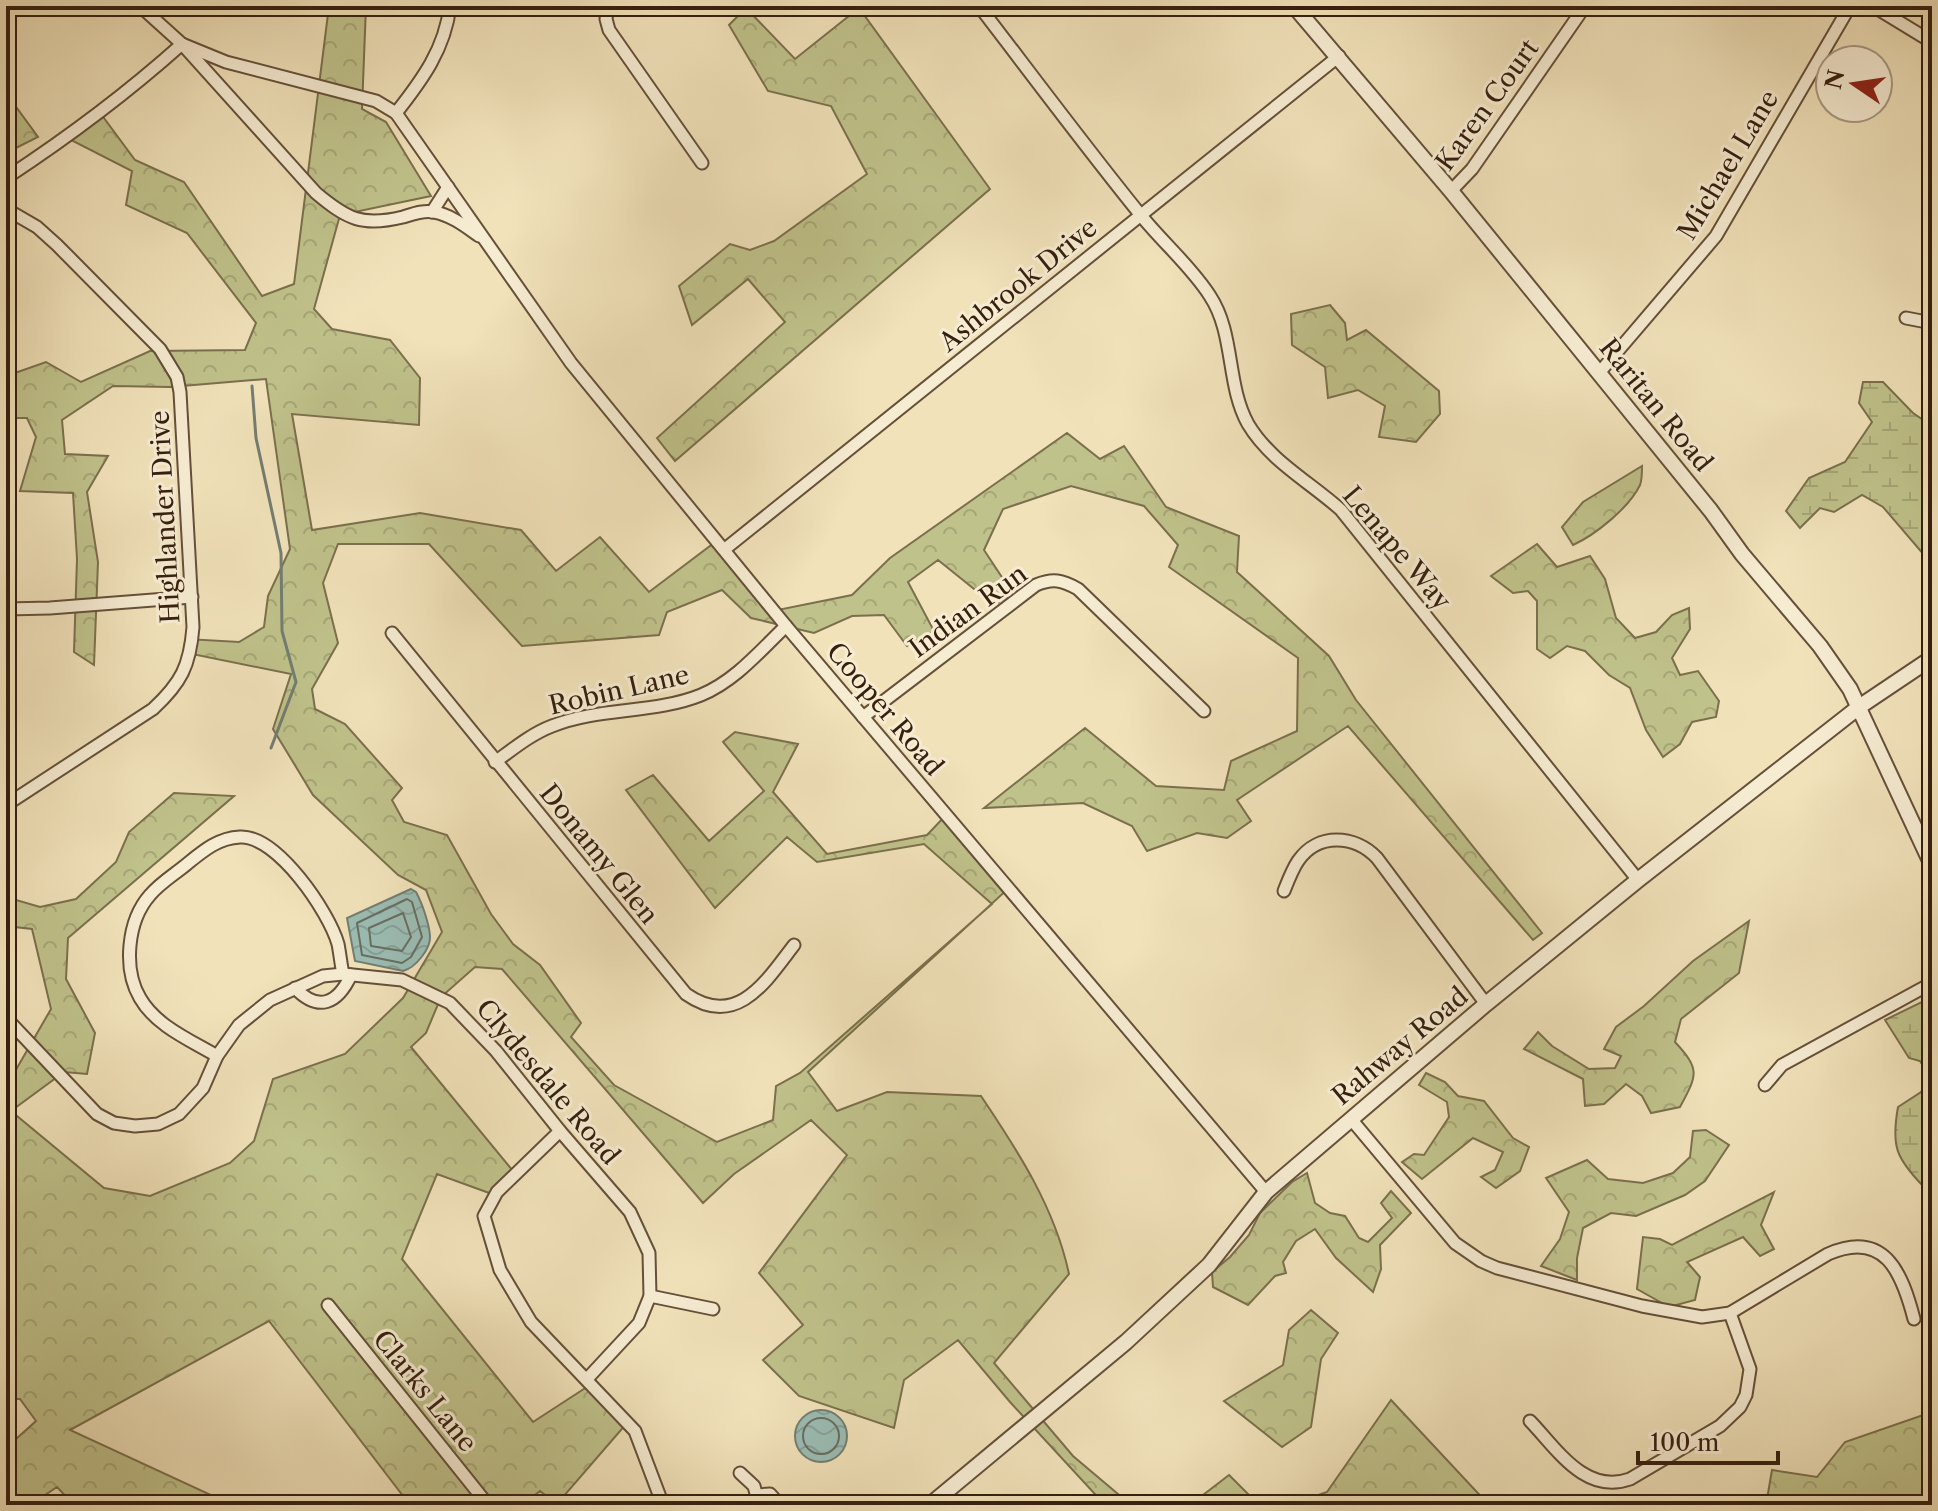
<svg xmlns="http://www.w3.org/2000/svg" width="1938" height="1511" viewBox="0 0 1938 1511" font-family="'Libre Caslon Text',serif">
<defs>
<pattern id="forest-crowns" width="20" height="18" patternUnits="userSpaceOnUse" patternTransform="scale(2)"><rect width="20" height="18" fill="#c0c28b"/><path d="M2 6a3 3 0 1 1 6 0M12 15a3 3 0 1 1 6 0" fill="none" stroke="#a6a677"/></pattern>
<pattern id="wetland-marsh" width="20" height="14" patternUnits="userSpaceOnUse" patternTransform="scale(2)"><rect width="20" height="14" fill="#c0c28b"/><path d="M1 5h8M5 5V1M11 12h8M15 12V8" fill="none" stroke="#a6a677"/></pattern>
<pattern id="water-waves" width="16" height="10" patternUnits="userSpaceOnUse" patternTransform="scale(2)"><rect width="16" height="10" fill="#9bbdb4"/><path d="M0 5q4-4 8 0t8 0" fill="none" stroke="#86a29a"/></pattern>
</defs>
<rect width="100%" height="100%" fill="#f1e2ba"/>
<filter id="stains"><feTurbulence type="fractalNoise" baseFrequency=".0025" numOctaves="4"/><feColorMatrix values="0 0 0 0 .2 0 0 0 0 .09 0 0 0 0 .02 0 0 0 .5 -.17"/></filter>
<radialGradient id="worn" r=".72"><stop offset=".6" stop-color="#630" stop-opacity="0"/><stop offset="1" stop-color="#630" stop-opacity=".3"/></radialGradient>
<!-- forest -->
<g fill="url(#forest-crowns)" stroke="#7b704d" stroke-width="2">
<path d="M329 6H366L362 109 386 122 431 196 340 215 314 309 332 329 390 340 420 378 419 425 292 414 312 530 420 513 521 530 556 571 600 537 649 592 718 540 773 611 852 595 890 558 1067 433 1100 459 1124 446 1166 507 1239 536 1237 572 1329 656 1356 700 1542 933 1533 940 1348 726 1237 800 1251 821 1227 838 1197 833 1147 851 1132 826 1083 803 984 808 1085 728 1156 786 1224 790 1231 761 1297 731 1298 658 1169 567 1178 545 1144 506 1071 486 1003 509 984 550 1013 594 994 605 938 560 908 582 934 631 907 646 884 615 852 616 814 633 751 618 722 590 667 612 659 635 522 646 429 544H338L323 583 338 643 312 689 315 709 345 724 402 788 392 800 404 822 447 835 491 914 513 944 540 965 581 1023 571 1037 614 1085 717 1142 773 1120 776 1086 800 1073 992 904 924 844 817 862 787 837 715 908 626 790 653 775 709 841 764 791 723 742 735 732 798 744 773 792 827 854 927 835 947 814 1010 887 808 1072 837 1111 887 1092 981 1096C1018 1151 1055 1208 1069 1274L994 1363 1073 1456 1131 1505H1105L1010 1402 958 1340 904 1380 894 1428 799 1396 763 1360 803 1325 759 1273 847 1155 811 1120 734 1174 703 1203 502 969 475 967 441 997 426 1033 411 1047 513 1171 492 1194 437 1174 402 1259 533 1422 590 1385 627 1423 557 1504 540 1491 522 1505H410L269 1321 70 1430 211 1495 222 1505H74L57 1487 30 1505H6V1448L36 1421 20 1399H6V1087L51 1009 32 929 6 926V897L40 907 76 899 116 862 129 832 174 793 234 796 68 938 66 979 95 1033 87 1074 64 1072 11 1111 104 1188 150 1196 230 1163 254 1141 273 1079 345 1054 403 998 442 932 426 890 398 875 313 795 273 729 291 674 187 653V639L239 642 264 627 268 596 290 549 266 379 170 387 113 386 62 420 65 454 108 456 87 492 98 562 94 665 74 652 77 559 73 493 20 491 36 437 27 418H6V369L12 374 46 362 81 382 150 351 245 350 256 323 187 233 126 205 132 171 65 137 101 114 135 160 184 182 262 296 294 284Z"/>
<polygon points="746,8 795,59 859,8 990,189 675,461 657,438 785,322 748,279 692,325 679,286 730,244 750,250 774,241 867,174 831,106 768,91 729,25"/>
<polygon points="6,93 38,137 16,148 6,137"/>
<polygon points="1330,305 1345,323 1347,340 1366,330 1439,391 1440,414 1416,442 1379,437 1385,406 1358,390 1328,398 1325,367 1292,345 1291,314"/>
<path d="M1642 466C1642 472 1642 480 1640 485 1629 508 1595 535 1573 545L1562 527 1583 502Z"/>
<polygon points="1537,544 1557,567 1590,556 1605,579 1616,618 1635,638 1656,632 1672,615 1689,608 1690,629 1672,658 1680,675 1698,671 1719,701 1716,717 1692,722 1680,744 1663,757 1646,730 1630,688 1609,675 1585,651 1567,646 1550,658 1537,649 1537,601 1528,591 1513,593 1491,576"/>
<path d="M1749 921 1739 973 1681 1019 1675 1042C1701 1070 1697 1075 1680 1107L1651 1113 1642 1096 1626 1084 1604 1104 1585 1106 1583 1079 1524 1049 1538 1032 1552 1046 1589 1069 1615 1068 1621 1056 1604 1049 1616 1027 1644 1006 1693 961Z"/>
<polygon points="1426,1073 1445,1082 1458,1096 1484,1101 1513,1138 1529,1147 1520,1171 1496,1188 1481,1177 1495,1170 1503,1152 1473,1138 1422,1179 1402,1162 1414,1154 1424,1155 1449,1117 1447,1102 1419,1085"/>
<polygon points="1706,1130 1729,1145 1705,1181 1685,1195 1636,1216 1611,1213 1583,1228 1577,1258 1577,1280 1541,1266 1560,1239 1569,1212 1546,1178 1587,1160 1608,1179 1643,1183 1673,1173 1690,1157 1693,1131"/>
<polygon points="1307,1173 1315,1203 1330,1213 1345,1216 1359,1238 1368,1242 1392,1218 1381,1203 1391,1191 1411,1213 1380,1245 1381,1269 1373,1292 1336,1258 1315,1229 1296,1241 1283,1262 1286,1273 1275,1276 1248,1305 1213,1287 1212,1272 1230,1257 1249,1235 1260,1213 1292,1182"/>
<polygon points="1774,1192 1761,1225 1774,1249 1760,1256 1743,1237 1687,1262 1700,1277 1695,1300 1669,1307 1637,1289 1643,1237 1660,1239 1672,1245"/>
<polygon points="1311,1310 1338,1333 1321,1359 1311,1427 1282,1447 1224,1401 1283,1365 1289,1330"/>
<polygon points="1391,1400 1489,1505 1290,1505 1327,1492"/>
<polygon points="1929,1413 1932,1420 1932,1505 1766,1505 1772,1470 1817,1477 1845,1442"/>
<polygon points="1229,1475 1259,1505 1190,1505"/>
</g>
<!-- wetland -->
<g fill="url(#wetland-marsh)" stroke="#7b704d" stroke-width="2">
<polygon points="1863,382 1883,382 1913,413 1932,426 1931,563 1883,507 1862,495 1834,512 1820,508 1800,528 1786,511 1809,478 1845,462 1872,422 1859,403"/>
<path d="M1932 997V1180L1923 1186C1896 1158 1891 1146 1898 1107L1921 1092 1930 1077 1920 1061 1909 1058 1885 1020Z"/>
</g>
<!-- water -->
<g fill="url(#water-waves)" stroke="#737e72" stroke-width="2">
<path d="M411 889 416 892C422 903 429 923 430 936 431 949 415 968 403 971L355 961 347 918Z"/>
<circle cx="821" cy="1436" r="26"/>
</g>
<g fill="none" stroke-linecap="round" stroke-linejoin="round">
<!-- shore -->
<g stroke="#686e62" stroke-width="2">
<polygon points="407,899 412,902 422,937 411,957 402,963 362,955 357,923"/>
<polygon points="403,913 411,937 402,951 371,946 369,928"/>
<circle cx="821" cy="1436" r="18"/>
</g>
<!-- stream -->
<polyline stroke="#737e72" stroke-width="3" points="252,386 256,438 281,553 282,631 296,682 271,748"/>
<defs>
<g id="minor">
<path d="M140 6 182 44 316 193C347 219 362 227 403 217 413 214 423 210 434 212 451 215 465 226 479 236"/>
<polyline points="608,6 606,19 609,30 702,163"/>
<path d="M979 6C1032 75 1084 145 1139 213 1161 241 1191 266 1210 296 1235 334 1226 384 1248 424 1270 461 1310 482 1341 510L1638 880"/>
<polyline points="1873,6 1932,42"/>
<polyline points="182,44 226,62 376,101 396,113 571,363 786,626 1266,1192"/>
<path d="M396 113C422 80 445 49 450 6"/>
<path d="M6 178C70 136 125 95 182 44"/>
<polyline points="1451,191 1472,169 1585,6"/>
<path d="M6 209 37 227 57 245 160 349 177 377 180 392 193 627C190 666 181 683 153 709L6 805"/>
<polyline points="432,212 448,187"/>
<polyline points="1906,318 1932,323"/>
<polyline points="1599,373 1716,236 1850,6"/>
<polyline points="725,549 1339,56"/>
<polyline points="6,609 50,608 192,597"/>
<path d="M392 633 686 994C737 1030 767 980 794 945"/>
<path d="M863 717 1036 585C1053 578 1062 580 1078 589L1204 711"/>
<path d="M495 762C513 749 531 734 552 726 599 707 654 714 701 695 735 681 760 651 786 626"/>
<path d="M1284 891C1288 881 1292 870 1298 861 1318 832 1355 835 1377 858L1486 1004"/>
<path d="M295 988C319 1013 338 1003 351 975"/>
<polyline points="6,1018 97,1114 114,1123 135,1126 158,1124 179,1114 203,1088 217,1056 239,1025 270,1000 323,976 343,974 402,980 450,1003 496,1051 560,1131 630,1212 649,1253 650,1296 639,1323 587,1379"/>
<path d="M217 1056C190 1040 156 1026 140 998 123 969 127 921 150 895 160 883 175 874 187 864 203 851 218 838 240 837 277 835 329 912 338 944 340 954 341 965 343 974"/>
<polyline points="1765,1085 1782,1065 1932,983"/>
<path d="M1351 1119 1455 1243 1481 1261 1497 1268 1642 1306 1702 1317 1730 1313 1828 1254C1885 1229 1902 1273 1914 1319"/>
<polyline points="560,1131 497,1192 484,1216 500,1270 531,1322 635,1431 663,1505"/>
<polyline points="650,1296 713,1309"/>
<polyline points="328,1305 488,1505"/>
<path d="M1530 1421C1557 1449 1585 1495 1630 1479L1720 1426 1740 1407 1746 1395 1750 1369 1730 1313"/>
<polyline points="740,1473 754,1486 759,1505"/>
<polyline points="757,1495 770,1494 780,1505"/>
</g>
<g id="tertiary">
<polyline points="1294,6 1451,191 1711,511 1742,554 1820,646 1850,689 1932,865"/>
<polyline points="930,1505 1126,1342 1209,1265 1266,1192 1486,1004 1638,880 1859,707 1932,658"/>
</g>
</defs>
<!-- minor casing -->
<use href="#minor" stroke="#65503a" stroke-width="15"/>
<!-- tertiary casing -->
<use href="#tertiary" stroke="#65503a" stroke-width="18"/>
<!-- minor -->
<use href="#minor" stroke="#f6ecd2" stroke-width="11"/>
<!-- tertiary -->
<use href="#tertiary" stroke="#f6ecd2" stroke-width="14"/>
</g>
<g text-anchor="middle" stroke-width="6" stroke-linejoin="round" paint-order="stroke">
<!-- street labels -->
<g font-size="26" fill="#361f0f" stroke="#f6ecd2">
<text transform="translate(1487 105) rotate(-54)" y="9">Karen Court</text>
<text transform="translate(1728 165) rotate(-59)" y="9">Michael Lane</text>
<text transform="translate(1018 285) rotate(-39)" y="9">Ashbrook Drive</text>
<text transform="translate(1656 405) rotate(51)" y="9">Raritan Road</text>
<text transform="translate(165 517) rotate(-93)" y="9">Highlander Drive</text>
<text transform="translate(1397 548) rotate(50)" y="9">Lenape Way</text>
<text transform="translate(968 611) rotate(-36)" y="9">Indian Run</text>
<text transform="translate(619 690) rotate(-13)" y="9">Robin Lane</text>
<text transform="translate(885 709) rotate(50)" y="9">Cooper Road</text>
<text transform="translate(599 854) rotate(51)" y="9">Donamy Glen</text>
<text transform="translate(1400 1046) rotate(-40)" y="9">Rahway Road</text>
<text transform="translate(548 1082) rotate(50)" y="9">Clydesdale Road</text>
<text transform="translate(425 1391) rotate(51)" y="9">Clarks Lane</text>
</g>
</g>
<!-- margin -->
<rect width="1938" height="1511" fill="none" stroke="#f1e2ba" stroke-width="32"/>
<rect x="8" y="8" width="1922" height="1495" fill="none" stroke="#361f0f" stroke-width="4"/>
<rect x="16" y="16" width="1906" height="1479" fill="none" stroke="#361f0f" stroke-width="2"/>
<!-- north arrow -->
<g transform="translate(1854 84) rotate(283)"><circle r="38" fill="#f6ecd2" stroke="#a99a84" stroke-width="2"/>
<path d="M0-6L14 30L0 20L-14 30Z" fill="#8f2418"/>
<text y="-12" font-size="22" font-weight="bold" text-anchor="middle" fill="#361f0f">N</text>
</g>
<!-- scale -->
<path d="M1638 1451v12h140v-12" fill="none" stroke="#361f0f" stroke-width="4"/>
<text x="1650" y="1451" font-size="24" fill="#361f0f" stroke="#f6ecd2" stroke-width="6" paint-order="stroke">100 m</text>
<rect width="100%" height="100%" filter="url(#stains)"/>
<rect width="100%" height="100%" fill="url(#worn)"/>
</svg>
